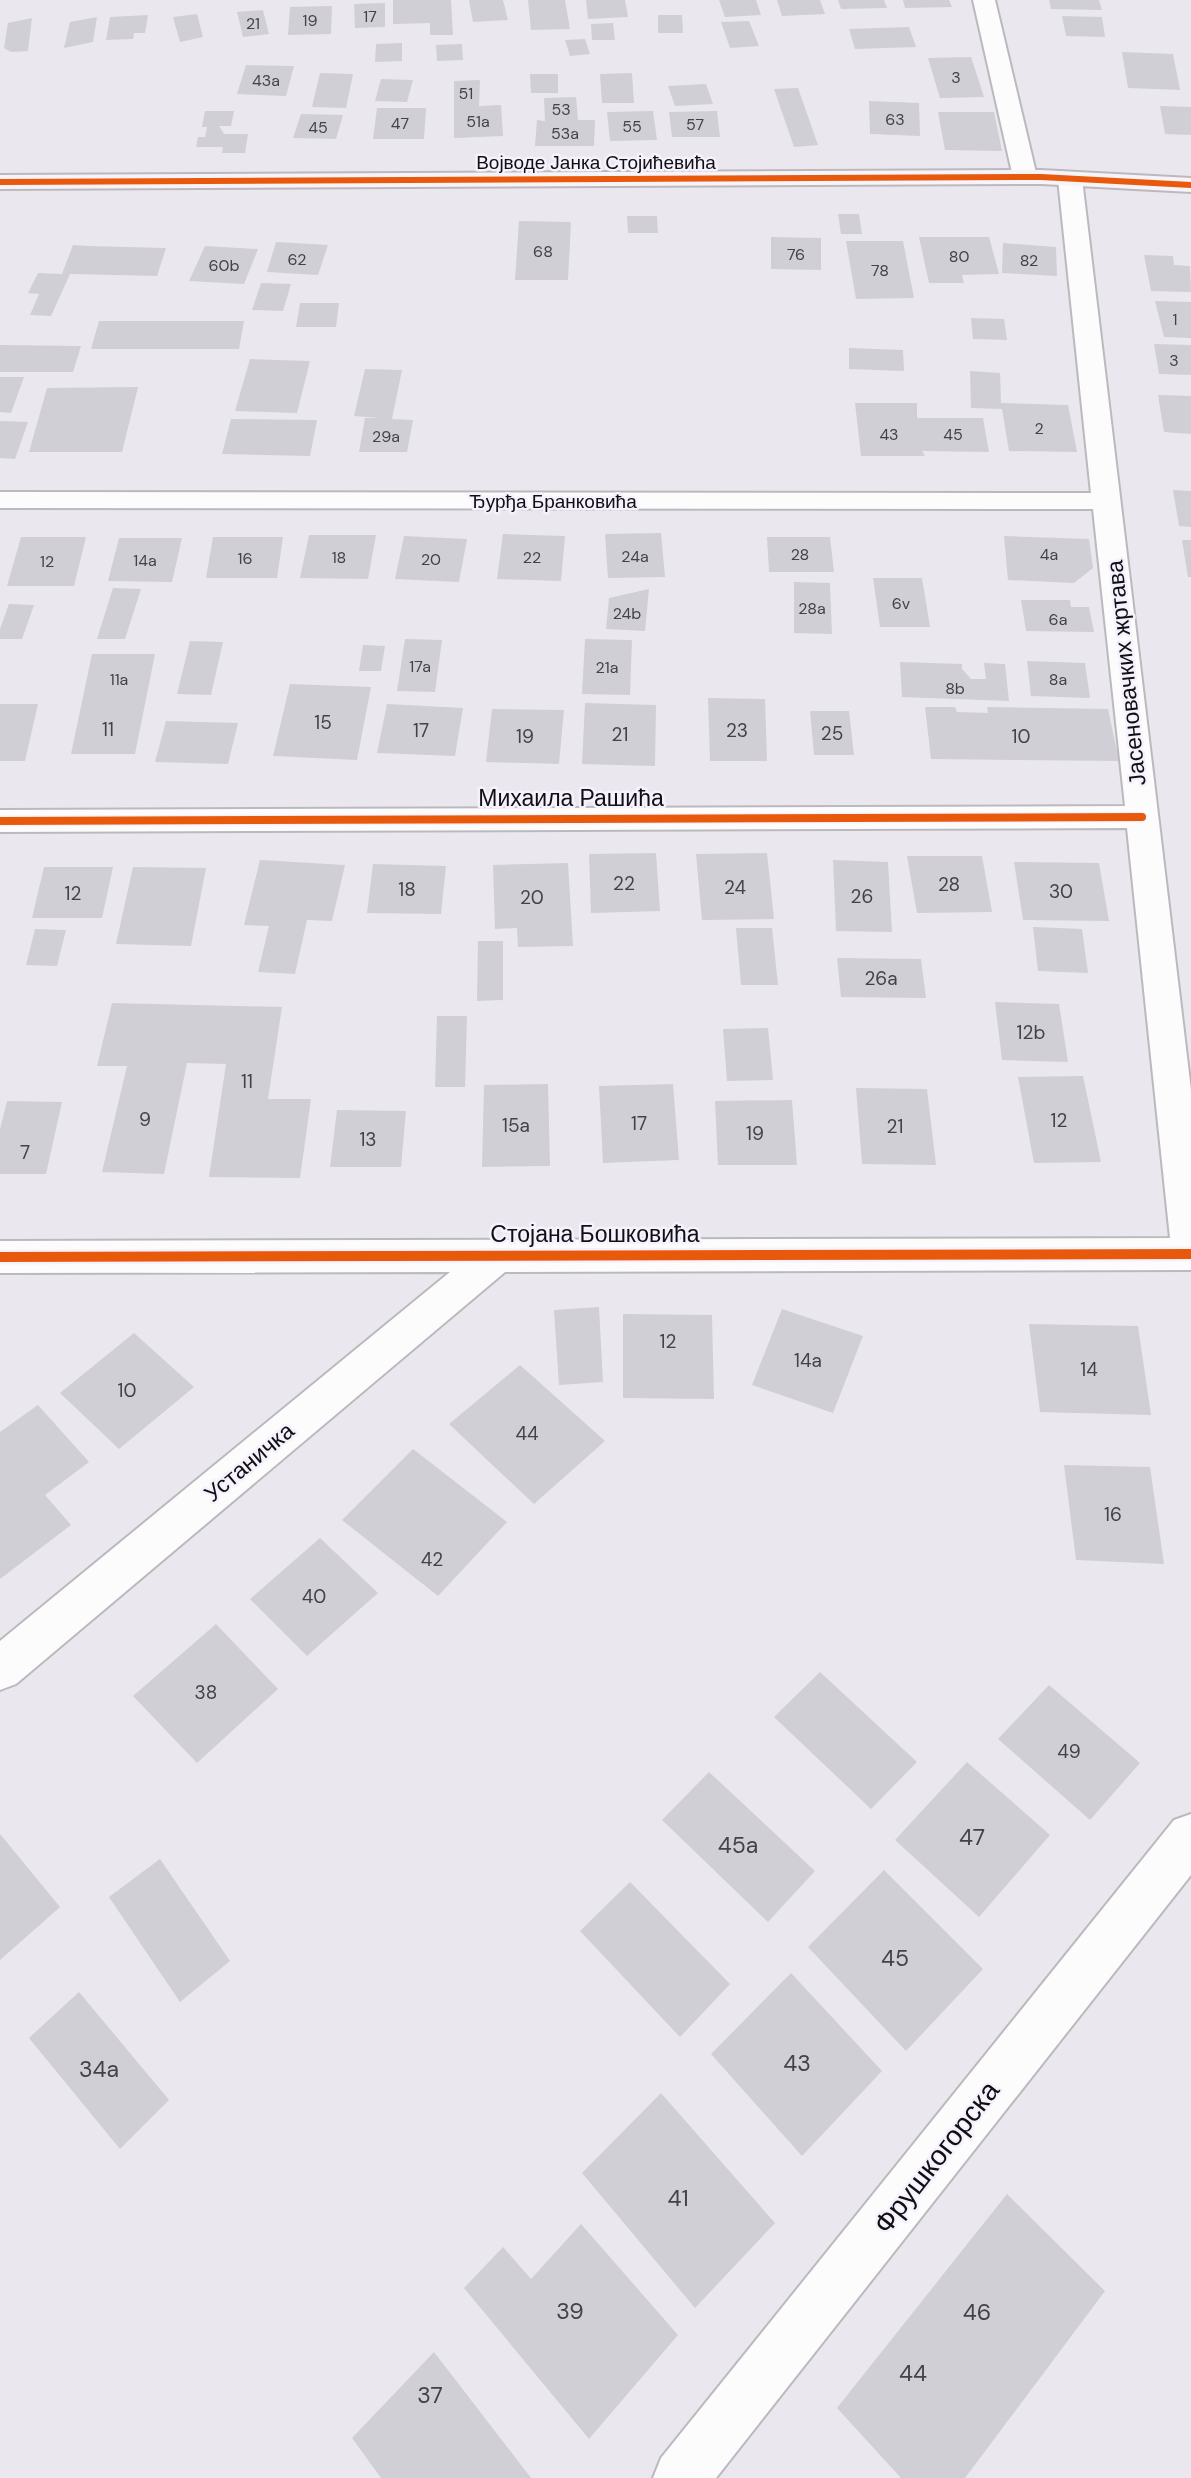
<svg xmlns="http://www.w3.org/2000/svg" width="1191" height="2478" viewBox="0 0 1191 2478" font-family="'DM Sans',sans-serif">
<rect width="100%" height="100%" fill="#eae8ee"/>
<!-- building -->
<g fill="#d0cfd5">
<polygon points="393,0 451,0 453,35 430,35 430,23 393,24"/>
<polygon points="469,0 503,0 508,20 473,22"/>
<polygon points="528,0 565,0 570,29 531,30"/>
<polygon points="586,0 625,0 628,17 588,19"/>
<polygon points="719,0 756,0 761,15 725,17"/>
<polygon points="777,0 820,0 825,14 782,16"/>
<polygon points="838,0 884,0 887,8 841,9"/>
<polygon points="903,0 949,0 952,7 905,8"/>
<polygon points="1049,0 1099,0 1102,10 1051,9"/>
<polygon points="385,3 385,27 355,28 354,4"/>
<polygon points="332,6 331,34 288,35 290,7"/>
<polygon points="263,10 269,34 243,37 237,12"/>
<polygon points="197,14 203,37 180,42 173,17"/>
<polygon points="148,15 145,33 134,33 133,39 106,40 110,17"/>
<polygon points="658,15 682,15 683,33 658,33"/>
<polygon points="1062,16 1102,17 1105,37 1066,36"/>
<polygon points="97,17 93,42 64,48 70,22"/>
<polygon points="32,18 28,51 11,52 4,48 8,23"/>
<polygon points="749,21 759,46 730,48 721,22"/>
<polygon points="613,23 615,40 592,40 591,24"/>
<polygon points="909,27 916,47 855,49 849,29"/>
<polygon points="585,39 590,54 570,56 565,40"/>
<polygon points="402,43 402,61 375,62 376,44"/>
<polygon points="462,44 463,60 437,61 436,45"/>
<polygon points="1122,52 1173,54 1180,90 1128,88"/>
<polygon points="971,57 984,97 940,98 928,58"/>
<polygon points="246,65 294,66 286,96 237,94"/>
<polygon points="320,73 353,74 346,108 312,107"/>
<polygon points="632,73 634,103 602,103 600,74"/>
<polygon points="530,74 558,74 558,93 531,93"/>
<polygon points="381,79 413,80 407,102 375,101"/>
<polygon points="480,80 479,106 501,105 503,136 454,138 454,81"/>
<polygon points="706,84 713,104 675,106 668,86"/>
<polygon points="798,88 818,145 794,147 774,89"/>
<polygon points="576,97 578,120 595,120 594,146 535,146 537,120 545,121 544,98"/>
<polygon points="869,101 919,103 920,136 870,134"/>
<polygon points="1160,106 1191,107 1191,135 1165,134"/>
<polygon points="377,108 426,108 424,139 373,139"/>
<polygon points="205,111 234,111 231,126 219,126 224,134 248,134 245,153 222,153 223,147 196,147 198,137 205,137 207,127 202,127"/>
<polygon points="653,111 657,140 610,141 607,112"/>
<polygon points="717,111 720,137 672,137 669,112"/>
<polygon points="938,112 994,112 1002,151 945,150"/>
<polygon points="301,114 343,115 336,139 293,138"/>
<polygon points="838,214 859,214 862,234 841,234"/>
<polygon points="627,216 657,216 658,233 628,233"/>
<polygon points="519,221 571,222 568,280 515,280"/>
<polygon points="771,237 821,238 821,270 771,269"/>
<polygon points="919,237 989,237 999,274 962,275 964,283 929,283"/>
<polygon points="846,241 903,241 914,298 856,299"/>
<polygon points="276,242 328,245 318,275 267,272"/>
<polygon points="1003,243 1056,247 1057,276 1002,273"/>
<polygon points="73,245 89,246 166,248 157,276 70,274 51,316 30,315 39,294 28,293 38,273 62,274"/>
<polygon points="205,246 258,249 244,284 189,281"/>
<polygon points="1144,255 1173,256 1174,265 1190,266 1191,292 1151,291"/>
<polygon points="261,283 291,284 283,311 252,310"/>
<polygon points="1155,301 1191,302 1191,338 1164,337"/>
<polygon points="300,303 339,303 336,327 296,327"/>
<polygon points="971,318 1004,319 1007,340 973,339"/>
<polygon points="99,321 244,321 239,349 91,349"/>
<polygon points="1154,344 1191,345 1191,375 1159,374"/>
<polygon points="0,345 81,346 73,372 0,372"/>
<polygon points="849,348 903,350 904,371 849,369"/>
<polygon points="250,359 310,361 297,413 235,411"/>
<polygon points="365,369 402,370 392,419 413,420 407,452 359,452 365,418 380,418 354,416"/>
<polygon points="970,371 1000,373 1001,403 1068,405 1077,452 1009,451 1002,409 971,408"/>
<polygon points="0,377 24,377 11,413 0,412"/>
<polygon points="138,387 122,452 29,452 47,388"/>
<polygon points="1158,395 1191,396 1191,434 1164,432"/>
<polygon points="855,403 917,403 917,418 983,418 989,452 922,451 925,456 861,456"/>
<polygon points="231,419 317,420 310,456 222,454"/>
<polygon points="0,421 28,422 15,459 0,458"/>
<polygon points="1173,490 1191,491 1191,527 1179,526"/>
<polygon points="661,533 665,577 608,578 605,534"/>
<polygon points="503,534 565,536 561,581 497,579"/>
<polygon points="309,535 376,535 368,579 300,578"/>
<polygon points="404,536 467,539 459,582 395,579"/>
<polygon points="1004,536 1089,539 1093,568 1074,583 1008,580"/>
<polygon points="21,537 86,537 74,586 7,586"/>
<polygon points="213,537 283,537 277,578 206,578"/>
<polygon points="767,537 830,537 834,572 769,572"/>
<polygon points="119,538 182,538 172,582 108,581"/>
<polygon points="1182,540 1191,540 1191,577 1188,577"/>
<polygon points="873,578 922,578 930,627 880,627"/>
<polygon points="794,582 830,583 832,634 794,633"/>
<polygon points="113,588 141,589 125,639 97,639"/>
<polygon points="649,589 645,631 606,629 609,598"/>
<polygon points="1021,600 1070,600 1071,607 1089,607 1094,632 1026,631"/>
<polygon points="9,604 34,605 22,639 0,639 0,629"/>
<polygon points="405,639 442,640 435,692 397,691"/>
<polygon points="585,639 632,640 630,695 582,694"/>
<polygon points="190,641 223,642 211,695 177,694"/>
<polygon points="363,645 385,646 381,671 359,671"/>
<polygon points="92,654 155,654 135,754 71,754"/>
<polygon points="1027,661 1085,663 1090,698 1031,696"/>
<polygon points="900,662 962,664 962,669 971,679 986,679 984,663 1005,664 1009,701 902,697"/>
<polygon points="290,684 371,687 357,760 273,756"/>
<polygon points="708,698 765,699 767,761 710,761"/>
<polygon points="585,703 656,705 655,766 582,764"/>
<polygon points="0,704 38,704 25,761 0,761"/>
<polygon points="387,704 463,708 455,756 377,753"/>
<polygon points="925,707 955,707 957,712 988,713 987,707 1108,709 1119,761 931,759"/>
<polygon points="492,709 564,710 559,764 486,762"/>
<polygon points="810,711 849,711 854,755 814,755"/>
<polygon points="166,721 238,723 228,764 155,762"/>
<polygon points="656,853 660,911 591,913 589,854"/>
<polygon points="767,853 774,919 702,920 696,854"/>
<polygon points="907,856 982,856 992,912 917,913"/>
<polygon points="260,860 345,865 332,921 307,920 295,974 258,972 269,926 244,925"/>
<polygon points="833,860 888,862 892,932 836,931"/>
<polygon points="1014,862 1099,863 1109,921 1023,920"/>
<polygon points="568,863 573,946 518,947 517,928 495,929 493,865"/>
<polygon points="373,864 446,866 441,914 367,913"/>
<polygon points="44,867 113,867 102,918 32,918"/>
<polygon points="133,867 206,868 191,946 116,944"/>
<polygon points="1033,927 1082,929 1088,973 1038,971"/>
<polygon points="736,928 772,928 778,985 741,985"/>
<polygon points="35,929 66,930 57,966 26,965"/>
<polygon points="478,941 503,941 503,1000 477,1001"/>
<polygon points="837,958 921,959 926,998 841,997"/>
<polygon points="995,1002 1059,1004 1068,1062 1002,1060"/>
<polygon points="112,1003 282,1007 268,1099 311,1099 300,1178 209,1177 226,1064 187,1063 164,1174 102,1172 127,1066 97,1066"/>
<polygon points="437,1016 467,1016 465,1087 435,1087"/>
<polygon points="768,1028 773,1080 727,1081 723,1029"/>
<polygon points="1083,1076 1101,1162 1034,1163 1018,1077"/>
<polygon points="548,1084 550,1166 482,1167 484,1085"/>
<polygon points="673,1084 679,1160 603,1163 599,1086"/>
<polygon points="856,1088 927,1089 936,1165 862,1164"/>
<polygon points="792,1100 797,1165 718,1165 715,1101"/>
<polygon points="7,1101 62,1102 46,1174 0,1174 0,1129"/>
<polygon points="337,1110 406,1111 401,1167 330,1167"/>
<polygon points="599,1307 603,1382 559,1385 554,1310"/>
<polygon points="782,1309 863,1336 833,1413 752,1385"/>
<polygon points="623,1314 712,1315 714,1399 623,1398"/>
<polygon points="1029,1324 1138,1326 1151,1415 1040,1412"/>
<polygon points="134,1333 194,1387 119,1449 60,1393"/>
<polygon points="520,1365 605,1441 534,1504 449,1424"/>
<polygon points="38,1405 89,1462 45,1495 71,1525 0,1579 0,1432"/>
<polygon points="413,1449 507,1522 438,1596 342,1520"/>
<polygon points="1064,1465 1150,1467 1164,1564 1076,1560"/>
<polygon points="320,1538 378,1593 307,1656 250,1599"/>
<polygon points="216,1624 278,1689 197,1763 133,1696"/>
<polygon points="820,1672 917,1762 871,1809 774,1717"/>
<polygon points="1049,1685 1140,1763 1090,1820 998,1739"/>
<polygon points="967,1762 1050,1835 979,1917 895,1840"/>
<polygon points="709,1772 815,1871 768,1922 662,1820"/>
<polygon points="0,1834 60,1907 0,1960"/>
<polygon points="160,1859 230,1961 180,2002 109,1897"/>
<polygon points="884,1870 983,1969 906,2051 808,1947"/>
<polygon points="630,1882 730,1984 680,2037 580,1931"/>
<polygon points="791,1973 882,2071 802,2156 711,2054"/>
<polygon points="79,1992 169,2100 120,2149 29,2038"/>
<polygon points="661,2093 775,2223 695,2308 582,2173"/>
<polygon points="1007,2194 1105,2291 965,2478 901,2478 837,2408"/>
<polygon points="581,2224 678,2335 589,2439 464,2288 503,2247 531,2279"/>
<polygon points="434,2352 531,2478 381,2478 352,2438"/>
</g>
<g fill="none" stroke-linecap="round" stroke-linejoin="round">
<defs>
<g id="street">
<polygon points="973,0 995,0 1037,177 1033,182 1017,182 1013,177"/>
<polygon points="1070,172 1078,174 1082,179 1191,1090 1191,1270 505,1272 16,1684 0,1690 0,1641 450,1272 0,1273 0,1241 1170,1238 1127,828 0,832 0,810 1125,806 1093,509 0,508 0,492 1091,493 1058,179 1062,174"/>
<polygon points="1191,1814 1191,1875 716,2478 653,2478 661,2458 1174,1820"/>
</g>
<polygon id="secondary" points="1041,170 1191,178 1191,192 1041,184 0,189 0,175"/>
</defs>
<!-- street casing -->
<use href="#street" stroke="#bbb9be" stroke-width="4"/>
<!-- secondary casing -->
<use href="#secondary" stroke="#bbb9be" stroke-width="4"/>
<!-- street -->
<use href="#street" fill="#fcfcfc" fill-rule="evenodd"/>
<!-- secondary -->
<use href="#secondary" fill="#f7f4f7" fill-rule="evenodd"/>
<defs>
<polyline id="cycleway-far2" points="0,182 1041,177 1191,185"/>
<polyline id="cycleway-far1" points="0,821 1142,817"/>
<polyline id="cycleway" points="0,1257 1191,1254"/>
</defs>
<!-- cycleway-far2 casing -->
<use href="#cycleway-far2" stroke="#f6f2fd" stroke-width="9"/>
<!-- cycleway-far1 casing -->
<use href="#cycleway-far1" stroke="#f6f2fd" stroke-width="11"/>
<!-- cycleway casing -->
<use href="#cycleway" stroke="#f6f2fd" stroke-width="15"/>
<!-- cycleway-far2 -->
<use href="#cycleway-far2" stroke="#e8590c" stroke-width="6"/>
<!-- cycleway-far1 -->
<use href="#cycleway-far1" stroke="#e8590c" stroke-width="8"/>
<!-- cycleway -->
<use href="#cycleway" stroke="#e8590c" stroke-width="10"/>
</g>
<g text-anchor="middle" stroke-width="5" stroke-linejoin="round" paint-order="stroke">
<!-- far-number labels -->
<g font-size="16" fill="#434246">
<text x="370" y="22">17</text>
<text x="310" y="26">19</text>
<text x="253" y="29">21</text>
<text x="956" y="83">3</text>
<text x="266" y="86">43a</text>
<text x="466" y="99">51</text>
<text x="561" y="115">53</text>
<text x="895" y="125">63</text>
<text x="478" y="127">51a</text>
<text x="400" y="129">47</text>
<text x="695" y="130">57</text>
<text x="632" y="132">55</text>
<text x="318" y="133">45</text>
<text x="565" y="139">53a</text>
<text x="543" y="257">68</text>
<text x="796" y="260">76</text>
<text x="959" y="262">80</text>
<text x="297" y="265">62</text>
<text x="1029" y="266">82</text>
<text x="224" y="271">60b</text>
<text x="880" y="276">78</text>
<text x="1175" y="325">1</text>
<text x="1174" y="366">3</text>
<text x="1039" y="434">2</text>
<text x="889" y="440">43</text>
<text x="953" y="440">45</text>
<text x="386" y="442">29a</text>
<text x="800" y="560">28</text>
<text x="1049" y="560">4a</text>
<text x="635" y="562">24a</text>
<text x="339" y="563">18</text>
<text x="532" y="563">22</text>
<text x="245" y="564">16</text>
<text x="431" y="565">20</text>
<text x="145" y="566">14a</text>
<text x="47" y="567">12</text>
<text x="901" y="609">6v</text>
<text x="812" y="614">28a</text>
<text x="627" y="619">24b</text>
<text x="1058" y="625">6a</text>
<text x="420" y="672">17a</text>
<text x="607" y="673">21a</text>
<text x="119" y="685">11a</text>
<text x="1058" y="685">8a</text>
<text x="955" y="694">8b</text>
</g>
<!-- far-street labels -->
<g font-size="19" fill="#100f13" stroke="#f6f2fd">
<text x="596" y="169">Војводе Јанка Стојићевића</text>
<text x="553" y="508">Ђурђа Бранковића</text>
</g>
<!-- number labels -->
<g font-size="19" fill="#434246">
<text x="323" y="729">15</text>
<text x="108" y="736">11</text>
<text x="421" y="737">17</text>
<text x="737" y="737">23</text>
<text x="832" y="740">25</text>
<text x="620" y="741">21</text>
<text x="525" y="743">19</text>
<text x="1021" y="743">10</text>
<text x="624" y="890">22</text>
<text x="949" y="891">28</text>
<text x="735" y="894">24</text>
<text x="407" y="896">18</text>
<text x="1061" y="898">30</text>
<text x="73" y="900">12</text>
<text x="862" y="903">26</text>
<text x="532" y="904">20</text>
<text x="881" y="985">26a</text>
<text x="1031" y="1039">12b</text>
<text x="247" y="1088">11</text>
<text x="145" y="1126">9</text>
<text x="1059" y="1127">12</text>
<text x="639" y="1130">17</text>
<text x="516" y="1132">15a</text>
<text x="895" y="1133">21</text>
<text x="755" y="1140">19</text>
<text x="368" y="1146">13</text>
<text x="25" y="1159">7</text>
<text x="668" y="1348">12</text>
<text x="808" y="1367">14a</text>
<text x="1089" y="1376">14</text>
<text x="127" y="1397">10</text>
<text x="527" y="1440">44</text>
<text x="1113" y="1521">16</text>
<text x="432" y="1566">42</text>
<text x="314" y="1603">40</text>
<text x="206" y="1699">38</text>
<text x="1069" y="1758">49</text>
</g>
<!-- street labels -->
<g font-size="23" fill="#100f13" stroke="#f6f2fd">
<text transform="translate(1126 673) rotate(-96)" y="8">Јасеновачких жртава</text>
<text x="571" y="806">Михаила Рашића</text>
<text x="595" y="1242">Стојана Бошковића</text>
<text transform="translate(249 1462) rotate(-40)" y="8">Устаничка</text>
</g>
<!-- near-number labels -->
<g font-size="23" fill="#434246">
<text x="972" y="1845">47</text>
<text x="738" y="1853">45a</text>
<text x="895" y="1966">45</text>
<text x="797" y="2071">43</text>
<text x="99" y="2077">34a</text>
<text x="678" y="2206">41</text>
<text x="570" y="2319">39</text>
<text x="977" y="2320">46</text>
<text x="913" y="2381">44</text>
<text x="430" y="2403">37</text>
</g>
<!-- near-street labels -->
<g font-size="28" fill="#100f13" stroke="#f6f2fd">
<text transform="translate(936 2157) rotate(-52)" y="10">Фрушкогорска</text>
</g>
</g>
</svg>
